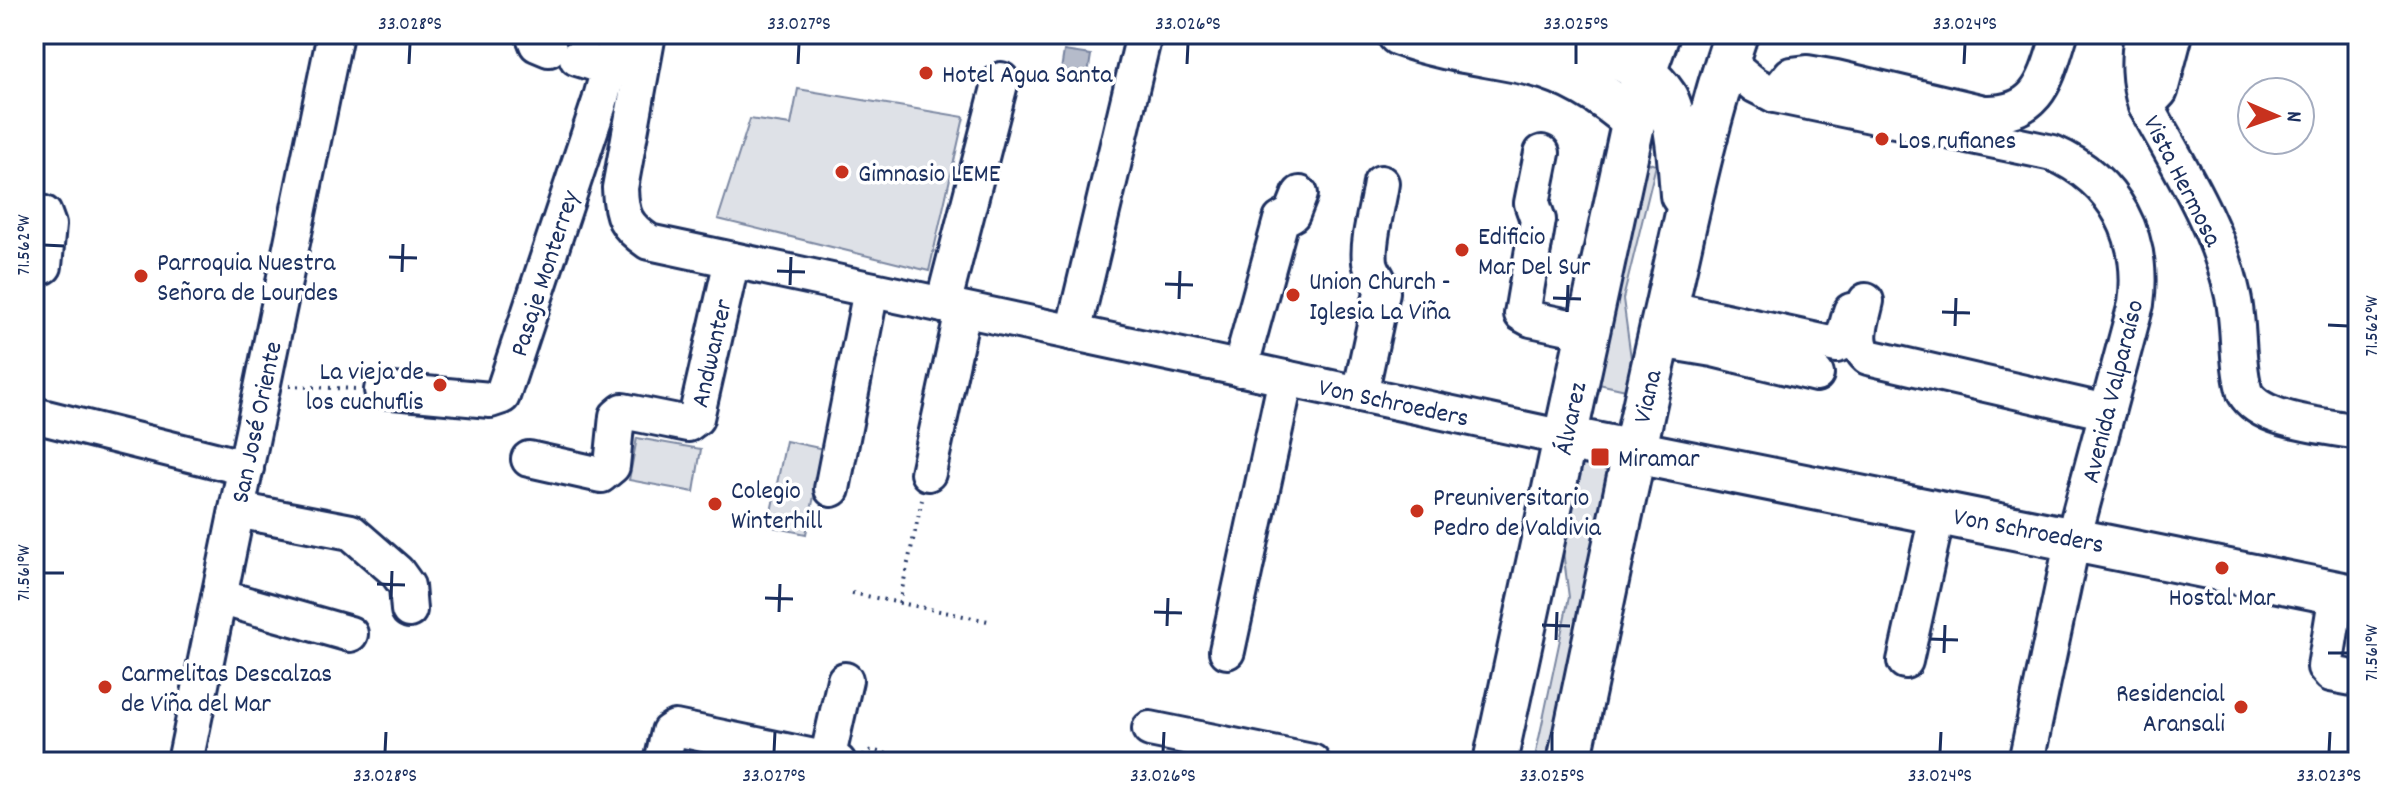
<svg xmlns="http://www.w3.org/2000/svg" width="2392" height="796" viewBox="0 0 2392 796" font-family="Dekko,sans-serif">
<rect width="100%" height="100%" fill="#fff"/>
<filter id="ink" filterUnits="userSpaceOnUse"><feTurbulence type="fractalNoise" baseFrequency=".0125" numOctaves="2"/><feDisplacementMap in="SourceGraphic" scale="16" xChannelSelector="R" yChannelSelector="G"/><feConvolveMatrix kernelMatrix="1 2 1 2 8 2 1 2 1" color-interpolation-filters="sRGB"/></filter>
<g filter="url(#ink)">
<!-- green -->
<g fill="#dee1e7" stroke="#7c88a2" stroke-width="2">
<polygon points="798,89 964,117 929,271 718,219 750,119 791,125"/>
<polygon points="1641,161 1656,165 1623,299 1631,358 1626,390 1594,383"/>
<polygon points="637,438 701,449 694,492 629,480"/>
<polygon points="786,441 824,449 806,534 768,526"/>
<polygon points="1579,462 1614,472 1551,762 1534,762 1569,597 1562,544"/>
</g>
<!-- water -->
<polygon fill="#b5bbca" stroke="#77839f" stroke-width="2" points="1064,51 1091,55 1088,74 1061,70"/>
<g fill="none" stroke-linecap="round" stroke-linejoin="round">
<defs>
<g id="minor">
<polyline points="533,34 537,44 549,49"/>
<path d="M648 34 620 188C621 216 625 226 649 242L1565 438"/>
<path d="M2142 34C2138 60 2138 81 2146 106 2180 168 2218 226 2233 296 2240 327 2236 363 2245 393 2261 422 2327 426 2358 432"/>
<polyline points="577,58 609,68"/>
<path d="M1727 62 1755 85 1775 95 2053 153C2115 180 2145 237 2136 304L2073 539 2026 762"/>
<path d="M1775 95 1791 75 1807 73 1836 78 1984 113C2040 115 2046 78 2060 34"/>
<polyline points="2146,106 2160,91 2175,34"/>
<polyline points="1542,153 1532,203 1538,220 1522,314 1531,319 1588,331"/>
<polyline points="34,211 44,214 48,225 44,266"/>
<path d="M1866 301C1862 320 1852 343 1868 357L2107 412"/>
<polyline points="943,305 1001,80"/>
<polyline points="1666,308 1836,345 1842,343 1851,311"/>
<polyline points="1073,333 1144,35"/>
<polyline points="1659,340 1713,349 1816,374"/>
<polyline points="1240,369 1281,220 1292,214 1300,194"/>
<polyline points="382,390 490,400 502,396 600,101 619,34"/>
<path d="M1360 394 1382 292C1381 280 1372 274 1370 262 1367 240 1378 206 1381 183"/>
<polyline points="34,415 246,468"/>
<polyline points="529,459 601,475 612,466 617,416 623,411 688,424 696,418 732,260"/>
<polyline points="928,473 963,310"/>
<polyline points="832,489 871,290"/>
<polyline points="237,510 351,532 397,572 407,586 409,610"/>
<polyline points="2337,593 2325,667 2331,674 2358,679"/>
<polyline points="219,597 350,634"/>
<polyline points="1227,651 1286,378"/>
<polyline points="1905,661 1938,511"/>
<polyline points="1150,729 1312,762"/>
<polyline points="827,760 845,680"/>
<polyline points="185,762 335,34"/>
<polyline points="662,762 669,732 675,728 838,762"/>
</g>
<g id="major">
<path d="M1399 34C1443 50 1487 54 1532 64 1570 73 1605 95 1634 121"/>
<path d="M1545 34C1586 44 1640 58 1665 96 1678 117 1680 170 1682 195"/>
<polyline points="1565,438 2358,597"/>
<polyline points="1495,762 1644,73 1658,34"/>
<path d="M1569 762C1601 609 1632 457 1667 304 1687 214 1706 122 1736 34"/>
</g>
</defs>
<!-- minor casing -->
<use href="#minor" stroke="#1b2f5e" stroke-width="40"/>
<!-- major casing -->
<use href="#major" stroke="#1b2f5e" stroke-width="48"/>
<!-- path -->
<g stroke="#1b2f5e" stroke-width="4" stroke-dasharray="2 6" stroke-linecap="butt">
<polyline points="289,386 356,389"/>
<polyline points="852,593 988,621"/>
<polyline points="899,603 922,500"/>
<polyline points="863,756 871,750 918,762"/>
</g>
<!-- minor -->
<use href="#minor" stroke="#fff" stroke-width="34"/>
<!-- major -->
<use href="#major" stroke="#fff" stroke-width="42"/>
</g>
</g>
<!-- ticks -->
<path fill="none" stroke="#1b2f5e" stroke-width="3" d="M409 64 410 44M798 64 799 44M1187 64 1188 44M1576 64V44M1964 64 1965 44M44 245 64 246M389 257 417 258M777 271 805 272M402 272 403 244M1165 284 1193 285M790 285 791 257M1553 298 1581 299M1179 299 1180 271M1567 312 1568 285M1942 312 1970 313M2328 325 2348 326M1955 326 1956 298M44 573H64M377 584 405 585M765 598 793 599M391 599 392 571M779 612 780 584M1154 612 1182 613M1542 625 1570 626M1167 626 1168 598M1930 639 1958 640M1556 640 1557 612M1944 653 1945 625M2328 653H2348M385 752 386 732M774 752 775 732M1163 752 1164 732M1552 752V732M1940 752 1941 732M2329 752 2330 732"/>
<!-- markers -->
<g fill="#c8321e" stroke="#fff" stroke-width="3">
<circle cx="926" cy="73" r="8"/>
<circle cx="1882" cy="139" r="8"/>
<circle cx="842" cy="172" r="8"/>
<circle cx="1462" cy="250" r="8"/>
<circle cx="141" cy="276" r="8"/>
<circle cx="1293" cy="295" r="8"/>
<circle cx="440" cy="385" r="8"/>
<rect x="1590" y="447" width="20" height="20" rx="4"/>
<circle cx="715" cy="504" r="8"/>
<circle cx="1417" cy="511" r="8"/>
<circle cx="2222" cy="568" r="8"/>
<circle cx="105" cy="687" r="8"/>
<circle cx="2241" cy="707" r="8"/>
</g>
<g text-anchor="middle" stroke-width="7" stroke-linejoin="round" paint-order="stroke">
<!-- poi labels -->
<g font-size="26" fill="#1b2f5e" stroke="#fff" text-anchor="start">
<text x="942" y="82">Hotel Agua Santa</text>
<text x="1898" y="148">Los rufianes</text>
<text x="858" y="181">Gimnasio LEME</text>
<text x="1478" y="244">Edificio<tspan x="1478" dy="30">Mar Del Sur</tspan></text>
<text x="157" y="270">Parroquia Nuestra<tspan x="157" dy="30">Señora de Lourdes</tspan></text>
<text x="1309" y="289">Union Church -<tspan x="1309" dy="30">Iglesia La Viña</tspan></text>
<text x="424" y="379" text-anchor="end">La vieja de<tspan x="424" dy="30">los cuchuflis</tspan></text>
<text x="1618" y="466">Miramar</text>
<text x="731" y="498">Colegio<tspan x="731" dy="30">Winterhill</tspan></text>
<text x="1433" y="505">Preuniversitario<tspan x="1433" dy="30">Pedro de Valdivia</tspan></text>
<text x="2222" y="605" text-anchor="middle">Hostal Mar</text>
<text x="121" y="681">Carmelitas Descalzas<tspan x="121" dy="30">de Viña del Mar</tspan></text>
<text x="2225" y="701" text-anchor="end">Residencial<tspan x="2225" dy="30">Aransali</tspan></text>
</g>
<!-- street labels -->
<g font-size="26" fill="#1b2f5e" stroke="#fff">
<text transform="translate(2184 180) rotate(63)" y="9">Vista Hermosa</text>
<text transform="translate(543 273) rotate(-72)" y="9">Pasaje Monterrey</text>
<text transform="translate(710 353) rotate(-77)" y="9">Andwanter</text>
<text transform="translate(2111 391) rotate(-76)" y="9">Avenida Valparaíso</text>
<text transform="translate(1646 396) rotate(-77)" y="9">Viana</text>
<text transform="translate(1394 401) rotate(12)" y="9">Von Schroeders</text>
<text transform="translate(1569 418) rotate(-78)" y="9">Álvarez</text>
<text transform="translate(255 422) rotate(-78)" y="9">San José Oriente</text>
<text transform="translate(2029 529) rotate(11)" y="9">Von Schroeders</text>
</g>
</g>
<!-- margin -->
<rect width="2392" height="796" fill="none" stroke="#fff" stroke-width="88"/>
<!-- north arrow -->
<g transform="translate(2276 116) rotate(92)"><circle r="38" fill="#ffffff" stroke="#a4acbf" stroke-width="2"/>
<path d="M0-6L14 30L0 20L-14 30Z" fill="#c8321e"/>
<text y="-12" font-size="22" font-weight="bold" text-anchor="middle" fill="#1b2f5e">N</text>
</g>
<rect x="44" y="44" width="2304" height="708" fill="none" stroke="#1b2f5e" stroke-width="3"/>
<g font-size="20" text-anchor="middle" fill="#1b2f5e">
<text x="410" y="29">33.028°S</text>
<text x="799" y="29">33.027°S</text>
<text x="1188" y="29">33.026°S</text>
<text x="1576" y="29">33.025°S</text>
<text x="1965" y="29">33.024°S</text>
<text transform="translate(22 245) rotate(-90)" y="7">71.562°W</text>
<text transform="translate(2370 326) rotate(-90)" y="7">71.562°W</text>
<text transform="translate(22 573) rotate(-90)" y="7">71.561°W</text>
<text transform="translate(2370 653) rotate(-90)" y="7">71.561°W</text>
<text x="385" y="781">33.028°S</text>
<text x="774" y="781">33.027°S</text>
<text x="1163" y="781">33.026°S</text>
<text x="1552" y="781">33.025°S</text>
<text x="1940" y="781">33.024°S</text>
<text x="2329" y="781">33.023°S</text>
</g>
</svg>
